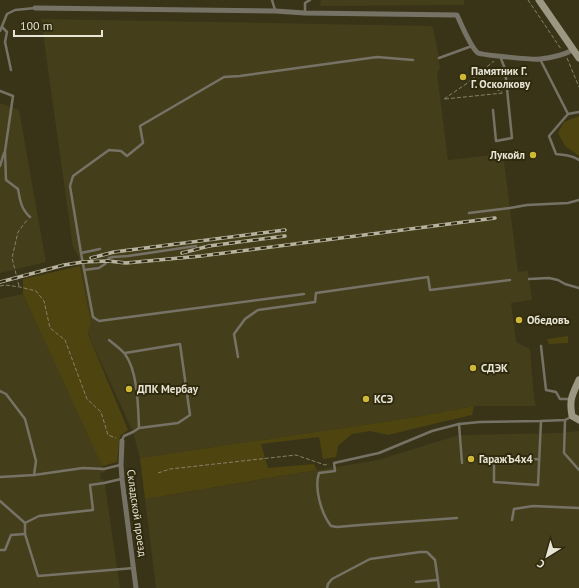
<svg xmlns="http://www.w3.org/2000/svg" width="579" height="588" viewBox="0 0 579 588" font-family="'PT Sans',sans-serif">
<rect width="100%" height="100%" fill="#393418"/>
<!-- built -->
<g fill="#453e1b">
<polygon points="321,0 464,0 464,5 320,6"/>
<polygon points="41,19 431,26 433,29 437,47 440,68 437,73 448,160 503,154 518,272 528,271 532,300 511,303 516,342 530,349 534,398 536,406 474,406 417,417 140,458 133,432 88,334 91,323 79,257 73,247"/>
<polygon points="0,103 19,110 46,262 0,273"/>
<polygon points="23,294 105,472 100,473 101,480 104,479 120,588 0,588 0,299"/>
<polygon points="579,431 579,588 156,588 145,499 378,460 459,435 560,433"/>
</g>
<!-- green -->
<g fill="#4e4410">
<polygon points="579,116 579,156 565,146 558,133 564,122"/>
<polygon points="80,266 91,323 88,334 128,430 120,436 117,462 102,466 23,294 23,279"/>
<polygon points="568,336 568,343 549,344 547,339"/>
<polygon points="474,406 472,415 433,424 388,435 370,431 352,434 338,446 336,457 323,459 319,437 261,444 268,468 314,464 317,470 145,499 140,458 417,417"/>
</g>
<g fill="none" stroke-linecap="round" stroke-linejoin="round">
<!-- path -->
<g stroke="#85816a" stroke-width="1" stroke-dasharray="4 2" stroke-linecap="butt">
<polyline points="528,0 561,49"/>
<polyline points="567,58 579,87"/>
<polyline points="474,79 502,92"/>
<polyline points="444,99 466,84 494,61"/>
<polyline points="445,99 503,93"/>
<polyline points="0,286 5,285 20,287 36,291 44,301 50,328 65,340 87,399 101,412 108,435 116,438"/>
<polyline points="19,286 12,258 18,232 27,220"/>
<polyline points="158,473 170,469 296,455 325,465 329,464"/>
</g>
<!-- lane -->
<g stroke="#767366" stroke-width="2.5">
<polyline points="272,0 275,10"/>
<polyline points="305,12 305,3 310,0"/>
<polyline points="2,27 7,32 5,42 11,70"/>
<polyline points="0,31 7,14 15,10 35,8"/>
<polyline points="439,58 472,46"/>
<polyline points="540,59 568,114 579,112"/>
<path d="M0 91 13 96 5 151 6 180 18 189C20 200 21 209 30 217"/>
<polyline points="493,110 496,141 512,138 505,69 500,56"/>
<path d="M568 114 549 136 556 154C564 155 573 155 579 160"/>
<polyline points="0,166 4,153"/>
<polyline points="469,213 510,208 527,205 568,203 579,200"/>
<polyline points="81,253 100,249"/>
<polyline points="84,270 99,268 105,264 109,258 113,257 128,256 196,246"/>
<polyline points="529,279 549,278 558,280 565,284 579,288"/>
<polyline points="304,294 99,321 93,317 81,253 70,186 73,176 109,150 121,151 127,156 143,143 140,126 224,77 240,76 377,57 413,60"/>
<path d="M109 340C114 344 121 349 125 354 138 372 138 406 139 428L133 432 124 436 122 440"/>
<polyline points="541,346 546,390 556,392 560,399 570,399"/>
<polyline points="125,353 180,344 190,415 178,423 139,428"/>
<polyline points="238,357 234,334 245,319 258,310 315,302 316,293 428,277 430,290 510,280"/>
<polyline points="0,391 6,394 25,419 36,461 34,475"/>
<polyline points="565,420 564,453 579,470"/>
<polyline points="459,424 462,463"/>
<polyline points="539,459 494,460 494,482 538,485 541,421"/>
<polyline points="0,477 34,475 83,468 104,469 120,465"/>
<polyline points="0,501 25,523 25,534 38,576 134,568"/>
<path d="M457 518 360 525 337 527 331 526C321 513 314 488 319 473L335 471 334 463 379 453 432 431 459 424 480 422 541 421 565 420 571 417"/>
<polyline points="512,520 514,509 533,506 579,508"/>
<polyline points="25,523 39,516 93,510 90,485 104,483 121,479"/>
<polyline points="0,550 5,550 11,535 25,534"/>
<polyline points="416,582 437,580"/>
<polyline points="327,588 328,584 332,579 370,559 420,552 427,552 435,560 439,588"/>
</g>
<!-- street -->
<g stroke="#767366" stroke-width="5">
<path d="M35 8 275 11 305 13 457 15C461 24 471 48 478 53 483 55 534 60 540 59 551 58 563 55 573 50"/>
<polyline points="122,441 121,465 122,479 136,588"/>
</g>
<!-- secondary -->
<g stroke="#9b9782" stroke-width="7">
<polyline points="539,0 579,58"/>
<path d="M579 380C572 396 569 399 572 416L579 420"/>
</g>
<defs>
<g id="rail">
<polyline points="182,253 209,246 285,236"/>
<polyline points="91,258 114,252 285,230"/>
<polyline points="0,282 64,265 83,262 108,261 126,263 201,256 495,218"/>
</g>
</defs>
<!-- rail casing -->
<use href="#rail" stroke="#b7b3a0" stroke-width="3.5"/>
<!-- rail -->
<use href="#rail" stroke="#2f2a0e" stroke-width="2" stroke-dasharray="6" stroke-linecap="butt"/>
</g>
<!-- markers -->
<g fill="#cfb837" stroke="#2f2a0e" stroke-width="1.5">
<circle cx="463" cy="77" r="4"/>
<circle cx="533" cy="155" r="4"/>
<circle cx="519" cy="320" r="4"/>
<circle cx="473" cy="368" r="4"/>
<circle cx="129" cy="389" r="4"/>
<circle cx="366" cy="399" r="4"/>
<circle cx="471" cy="459" r="4"/>
</g>
<g text-anchor="middle" stroke-width="4" stroke-linejoin="round" paint-order="stroke">
<!-- poi labels -->
<g font-size="11" font-weight="bold" fill="#e7e4d4" stroke="#2f2a0e" text-anchor="start">
<text x="471" y="75">Памятник Г.<tspan x="471" dy="13">Г. Осколкову</tspan></text>
<text x="525" y="159" text-anchor="end">Лукойл</text>
<text x="527" y="324">Обедовъ</text>
<text x="481" y="372">СДЭК</text>
<text x="137" y="393">ДПК Мербау</text>
<text x="374" y="403">КСЭ</text>
<text x="479" y="463">ГаражЪ4х4</text>
</g>
<!-- street labels -->
<g font-size="11" fill="#e7e4d4" stroke="#2f2a0e">
<text transform="translate(137 513) rotate(82)" y="4">Складской проезд</text>
</g>
</g>
<!-- north arrow -->
<g transform="translate(547 556) rotate(217)" stroke="#2f2a0e" stroke-width="3" paint-order="stroke">
<path d="M0-3L7 15L0 10L-7 15Z" fill="#e7e4d4"/>
<text y="-6" font-size="11" font-weight="bold" text-anchor="middle" fill="#e7e4d4">С</text>
</g>
<!-- scale -->
<path d="M14 30v6h88v-6" fill="none" stroke="#e7e4d4" stroke-width="2"/>
<text x="20" y="30" font-size="12" fill="#e7e4d4" stroke="#2f2a0e" stroke-width="3" paint-order="stroke">100 m</text>
</svg>
